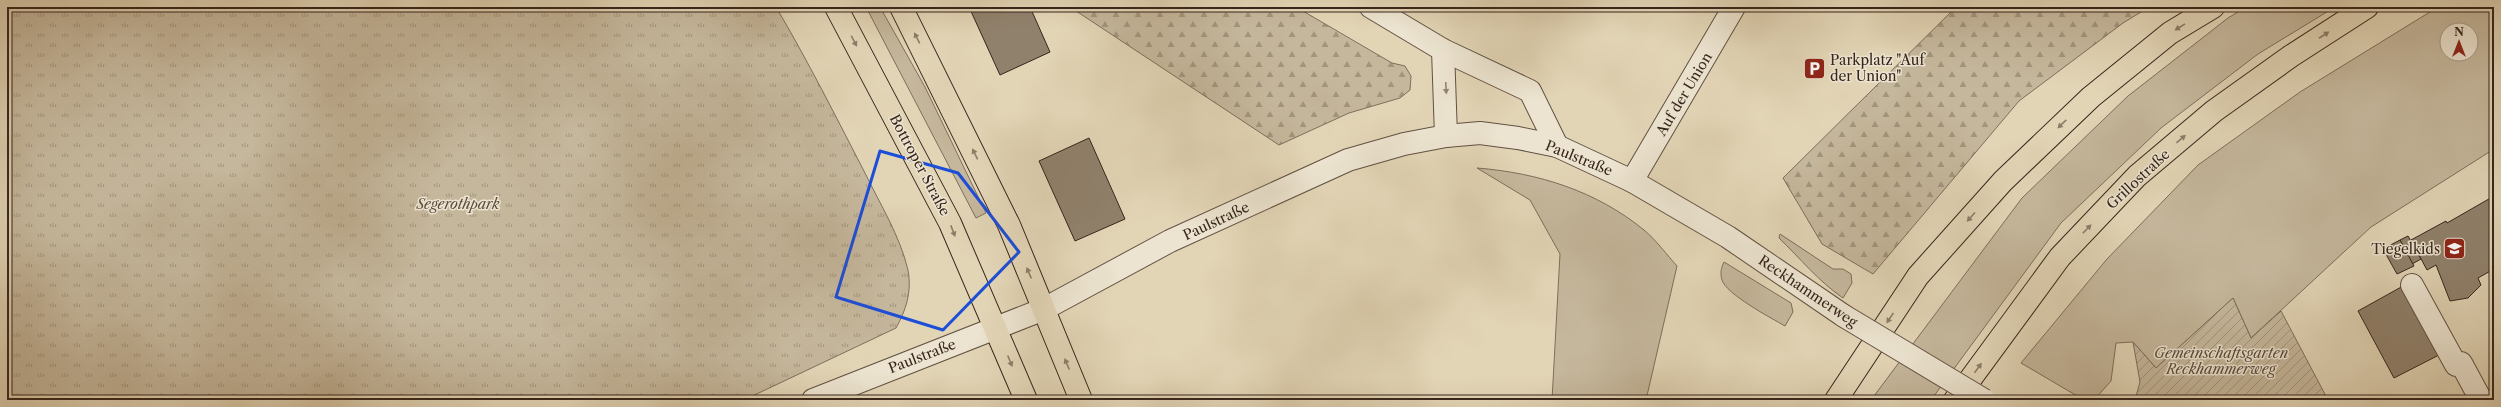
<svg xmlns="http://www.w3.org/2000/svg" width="2501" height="407" viewBox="0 0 2501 407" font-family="'Libre Caslon Text',serif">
<defs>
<pattern id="forest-firs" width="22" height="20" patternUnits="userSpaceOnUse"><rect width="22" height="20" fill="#c5b79c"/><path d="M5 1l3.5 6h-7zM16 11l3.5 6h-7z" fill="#a1957e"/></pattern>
<pattern id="park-tufts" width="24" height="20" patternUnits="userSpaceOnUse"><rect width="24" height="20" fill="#c5b79c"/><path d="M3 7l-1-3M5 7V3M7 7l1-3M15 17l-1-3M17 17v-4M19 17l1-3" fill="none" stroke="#a1957e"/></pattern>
<pattern id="garden-furrows" width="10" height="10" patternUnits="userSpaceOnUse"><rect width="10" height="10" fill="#c5b79c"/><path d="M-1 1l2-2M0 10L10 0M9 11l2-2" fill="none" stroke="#a1957e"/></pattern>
</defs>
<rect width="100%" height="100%" fill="#e2d5b6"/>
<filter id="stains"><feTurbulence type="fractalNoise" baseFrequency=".005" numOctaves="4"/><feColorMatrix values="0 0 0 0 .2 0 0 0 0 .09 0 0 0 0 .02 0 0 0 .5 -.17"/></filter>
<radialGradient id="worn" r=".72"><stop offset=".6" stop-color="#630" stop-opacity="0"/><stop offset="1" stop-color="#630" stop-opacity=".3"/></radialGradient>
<!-- grass -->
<g fill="#c5b79c" stroke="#7e6e5c" fill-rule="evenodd">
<polygon points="866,7 880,7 925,87 986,213 976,218"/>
<polygon points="2246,7 2335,7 2258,54 2161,128 2061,223 1931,400 1871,400 2022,198 2128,96 2228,18"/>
<path d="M2438 7H2494V149L2371 227 2251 338 2233 298 2156 368 2133 342 2116 343 2111 381 2094 400H2084L2021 363 2107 259 2198 165 2300 92ZM2447 30H2471V54H2447Z"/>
<path d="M1477 168C1539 173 1596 191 1644 230 1656 240 1667 255 1677 266L1646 400H1552L1560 254 1530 200Z"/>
<path d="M1780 234 1833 269H1843L1851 274 1852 283 1843 298C1818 281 1800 258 1779 238Z"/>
<path d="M1724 262 1791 303 1793 312 1785 326C1771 318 1726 294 1722 280 1720 273 1721 268 1724 262Z"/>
</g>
<!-- forest -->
<g fill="url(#forest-firs)" stroke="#7e6e5c">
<polygon points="1070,7 1296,7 1392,63 1405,66 1411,76 1410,90 1400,98 1349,113 1279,145"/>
<polygon points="1956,7 2149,7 2123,23 2019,101 1873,274 1822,244 1783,178"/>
</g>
<!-- park -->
<path fill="url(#park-tufts)" stroke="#7e6e5c" d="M7 7H776C808 61 836 117 865 173 880 204 900 236 908 270 912 292 906 310 896 328L744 400H7Z"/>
<!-- garden -->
<polygon fill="url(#garden-furrows)" stroke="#7e6e5c" points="2233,298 2251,338 2281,311 2328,400 2135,400 2140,382 2133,342 2156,368"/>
<!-- building -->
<g fill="#90816c" stroke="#37251c">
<polygon points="969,7 1030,7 1050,52 1000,75"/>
<polygon points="1089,138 1125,219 1075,241 1039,161"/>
<polygon points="2494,196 2494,269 2478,278 2481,285 2468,298 2450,301 2436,265 2427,270 2411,240 2446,221 2447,223"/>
<polygon points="2408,236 2421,259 2412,264 2400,240"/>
<polygon points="2400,240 2414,266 2397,274 2383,249"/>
<polygon points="2403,286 2439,355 2394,378 2358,311"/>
</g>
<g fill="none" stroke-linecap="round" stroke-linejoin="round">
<defs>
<g id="minor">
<polyline points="1371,7 1443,50 1530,91 1557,146"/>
<polyline points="1443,50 1446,136"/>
<polyline points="1632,181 1734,7"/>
<polyline points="2412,285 2456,365 2461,363 2481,400"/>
<polyline points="813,400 1044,309 1170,241 1348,160 1404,144 1446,136 1480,133 1518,138 1557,146 1632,181 1728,237 1844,316"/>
</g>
<g id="major">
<polyline points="836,7 950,223 1026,400"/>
<polyline points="901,7 1009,225 1081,400"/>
<polyline points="1836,400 1918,276 2003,181 2091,97 2170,33 2213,7"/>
<polyline points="1955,400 2060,257 2137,176 2214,111 2291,56 2367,7"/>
</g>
</defs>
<!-- minor casing -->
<use href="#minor" stroke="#625142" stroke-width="24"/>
<!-- major casing -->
<use href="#major" stroke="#37251c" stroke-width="24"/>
<!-- minor -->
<use href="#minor" stroke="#ece4d0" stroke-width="22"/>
<!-- major -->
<use href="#major" stroke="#e2d5b6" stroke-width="22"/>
<defs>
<polyline id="minor-bridge" points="1844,316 1984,400"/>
</defs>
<!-- minor-bridge casing -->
<use href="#minor-bridge" stroke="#625142" stroke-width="24" stroke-linecap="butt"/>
<!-- minor-bridge -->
<use href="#minor-bridge" stroke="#ece4d0" stroke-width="22"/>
</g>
<!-- one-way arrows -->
<defs><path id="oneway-solid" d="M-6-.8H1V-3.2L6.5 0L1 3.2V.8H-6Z"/></defs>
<g fill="#8c7d69">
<use href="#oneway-solid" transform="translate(2180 27) rotate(148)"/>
<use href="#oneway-solid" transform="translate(2324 35) rotate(-33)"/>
<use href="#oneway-solid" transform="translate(917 38) rotate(-117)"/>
<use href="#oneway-solid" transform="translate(854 41) rotate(62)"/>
<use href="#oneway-solid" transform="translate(2062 124) rotate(136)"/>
<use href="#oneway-solid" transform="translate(2181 139) rotate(-40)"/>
<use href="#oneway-solid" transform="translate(975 154) rotate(-116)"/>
<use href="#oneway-solid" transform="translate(1971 217) rotate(132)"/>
<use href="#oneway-solid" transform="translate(2087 229) rotate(-46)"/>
<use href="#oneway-solid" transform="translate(953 231) rotate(69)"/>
<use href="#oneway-solid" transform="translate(1029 273) rotate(-113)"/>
<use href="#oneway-solid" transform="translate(1890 318) rotate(124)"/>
<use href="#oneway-solid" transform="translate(1010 361) rotate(68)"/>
<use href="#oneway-solid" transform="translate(1067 364) rotate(-113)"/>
<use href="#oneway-solid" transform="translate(1978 368) rotate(-54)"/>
</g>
<use fill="#928476" href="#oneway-solid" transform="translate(1446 88) rotate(87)"/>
<!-- marked area -->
<path fill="none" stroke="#1d4ed8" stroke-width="3" stroke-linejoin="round" d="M880 151 958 173 1019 252 943 330 836 297Z"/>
<!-- icons -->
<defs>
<symbol id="parking-square" viewBox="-11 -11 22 22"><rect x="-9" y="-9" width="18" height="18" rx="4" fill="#8f2418" stroke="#ece4d0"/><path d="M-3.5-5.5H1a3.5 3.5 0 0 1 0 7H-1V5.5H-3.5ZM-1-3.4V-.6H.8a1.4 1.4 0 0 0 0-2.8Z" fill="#fff"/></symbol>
<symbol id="school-square" viewBox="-11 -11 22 22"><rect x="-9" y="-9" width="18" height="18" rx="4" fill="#8f2418" stroke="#ece4d0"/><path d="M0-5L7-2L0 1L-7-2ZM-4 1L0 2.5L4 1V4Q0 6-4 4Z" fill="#fff"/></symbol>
</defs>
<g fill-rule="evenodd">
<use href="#parking-square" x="1802" y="56" width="25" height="25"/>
<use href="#school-square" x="2442" y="236" width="25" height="25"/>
</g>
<g text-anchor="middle" stroke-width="3" stroke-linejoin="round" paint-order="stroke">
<!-- poi labels -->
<g font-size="14" fill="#37251c" stroke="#ece4d0" text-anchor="start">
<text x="1830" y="65">Parkplatz "Auf<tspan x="1830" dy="16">der Union"</tspan></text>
<text x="2440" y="254" text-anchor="end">Tiegelkids</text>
</g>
<!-- street labels -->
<g font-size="14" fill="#37251c" stroke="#ece4d0">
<text transform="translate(1684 94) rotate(-59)" y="5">Auf der Union</text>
<text transform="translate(1579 158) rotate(22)" y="5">Paulstraße</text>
<text transform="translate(920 165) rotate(62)" y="5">Bottroper Straße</text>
<text transform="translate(2138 179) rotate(-43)" y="5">Grillostraße</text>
<text transform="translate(1216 221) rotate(-25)" y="5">Paulstraße</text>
<text transform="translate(1808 291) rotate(34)" y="5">Reckhammerweg</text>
<text transform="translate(922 356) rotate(-21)" y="5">Paulstraße</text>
</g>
<!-- park labels -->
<g font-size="14" font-style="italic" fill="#5a4a3c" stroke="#ece4d0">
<text x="458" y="209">Segerothpark</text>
<text x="2221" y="358">Gemeinschaftsgarten<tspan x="2221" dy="16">Reckhammerweg</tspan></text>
</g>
</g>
<!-- margin -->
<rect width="2501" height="407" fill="none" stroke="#e2d5b6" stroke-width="24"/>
<rect x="8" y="8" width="2485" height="391" fill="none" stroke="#37251c" stroke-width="2"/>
<rect x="12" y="12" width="2477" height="383" fill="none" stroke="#37251c"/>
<!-- north arrow -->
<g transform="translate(2459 42)"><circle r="19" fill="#ece4d0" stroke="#a49888"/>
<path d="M0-3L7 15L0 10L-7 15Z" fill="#8f2418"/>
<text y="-6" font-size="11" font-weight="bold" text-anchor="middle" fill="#37251c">N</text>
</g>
<rect width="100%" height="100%" filter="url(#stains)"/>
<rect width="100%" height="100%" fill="url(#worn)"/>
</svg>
